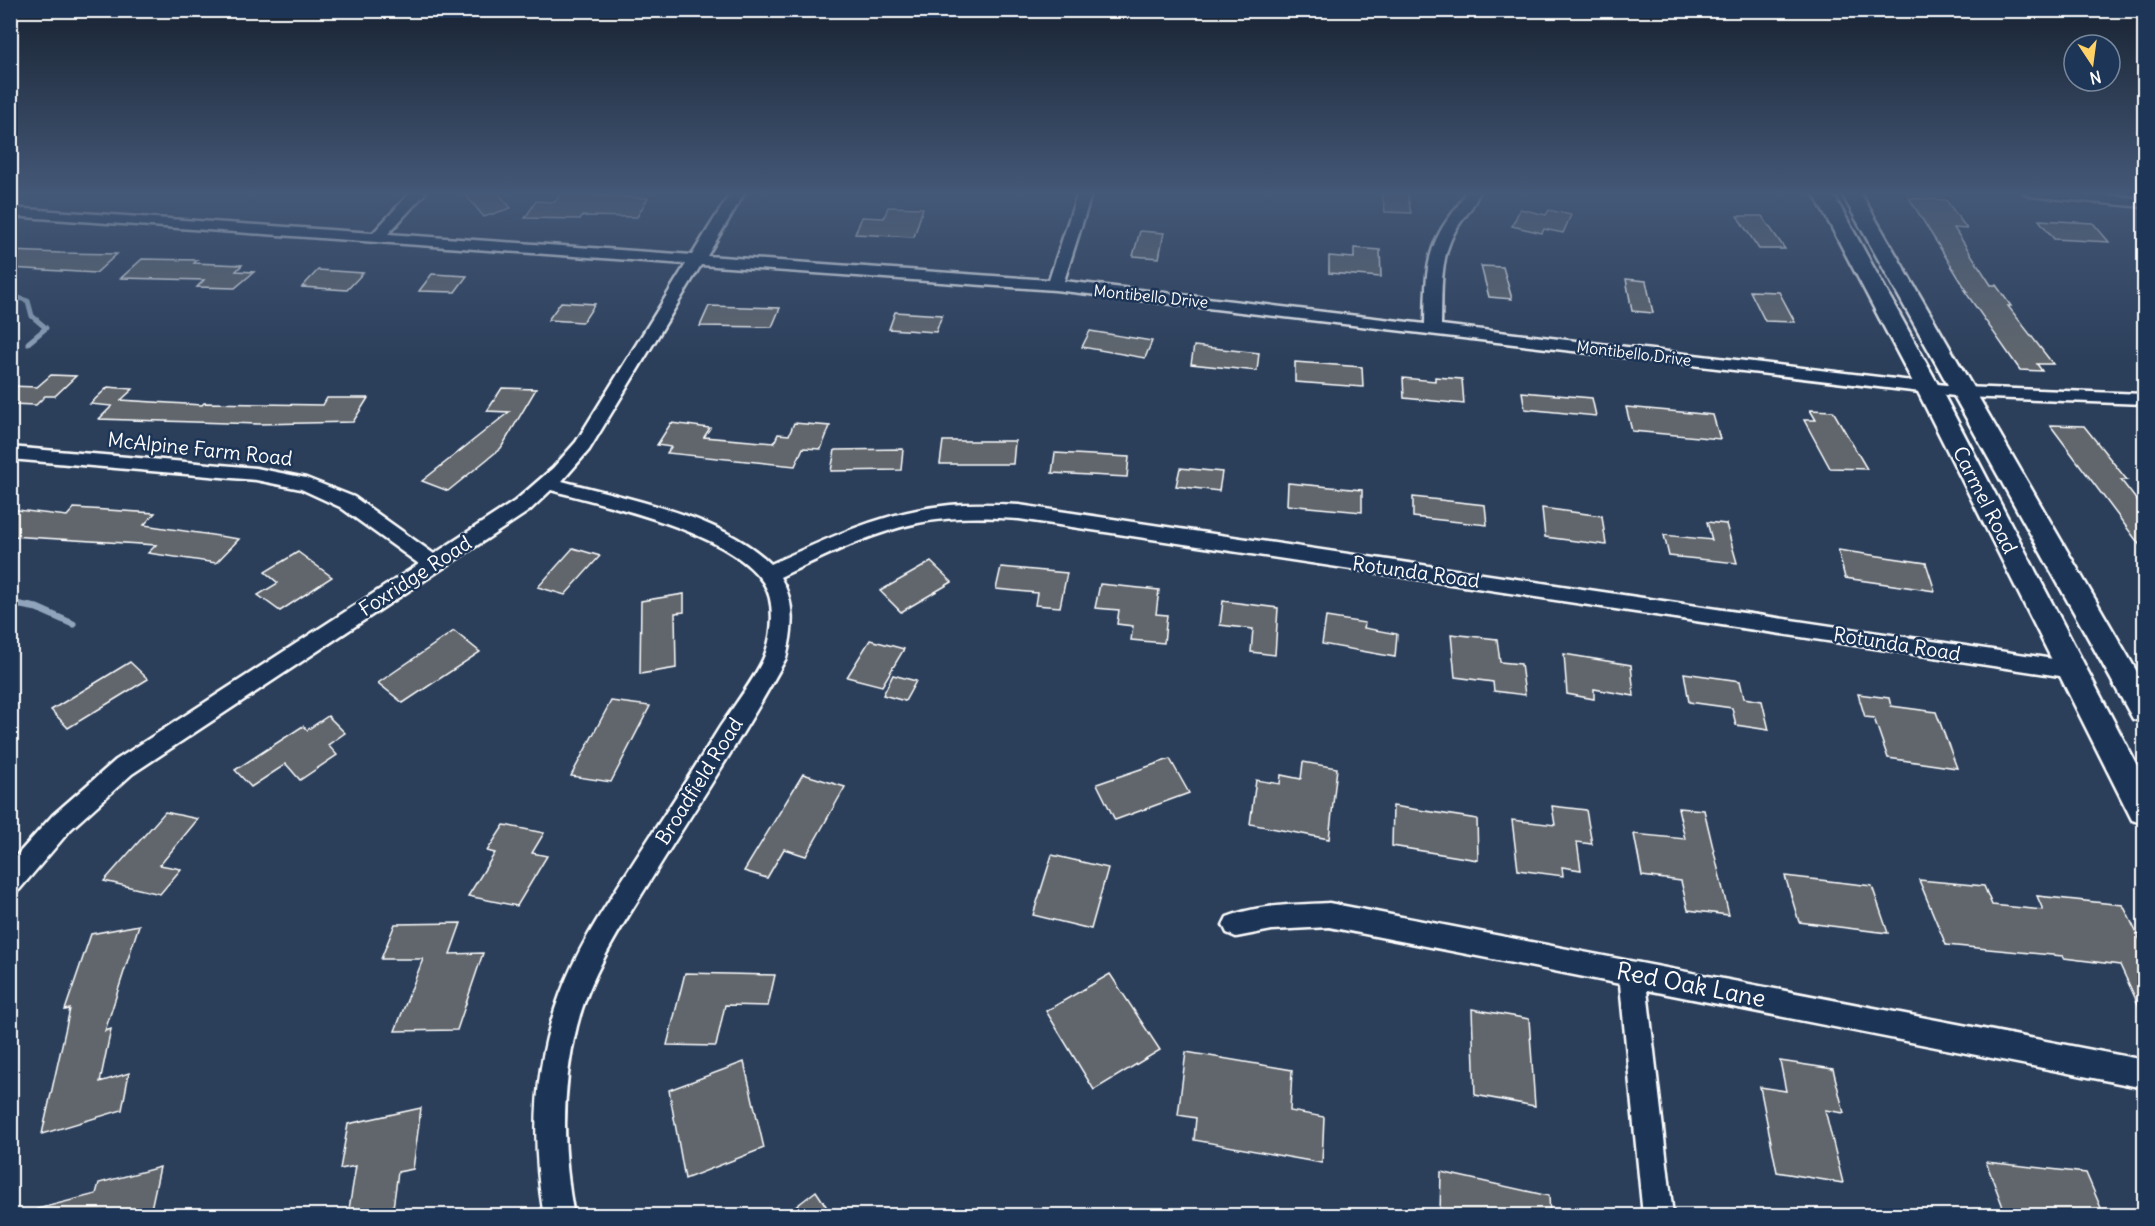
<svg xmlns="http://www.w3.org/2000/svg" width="2155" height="1226" viewBox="0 0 2155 1226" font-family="Delius,sans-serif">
<rect width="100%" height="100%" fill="#2b3f5b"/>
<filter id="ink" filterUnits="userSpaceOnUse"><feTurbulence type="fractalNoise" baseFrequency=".0167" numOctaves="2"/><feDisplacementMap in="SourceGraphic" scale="12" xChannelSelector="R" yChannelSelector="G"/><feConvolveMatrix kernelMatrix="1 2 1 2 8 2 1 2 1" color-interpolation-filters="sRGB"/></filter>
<g filter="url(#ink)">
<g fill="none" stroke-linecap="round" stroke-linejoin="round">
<!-- stream-far1 -->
<polyline stroke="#90a5bb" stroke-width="5" points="10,295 28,301 32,316 46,328 28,343"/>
<!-- stream -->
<polyline stroke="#90a5bb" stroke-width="7" points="10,603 37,608 73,624"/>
</g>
<!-- building -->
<g fill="#61666c" stroke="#fff" stroke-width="1.5">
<polygon points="463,192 497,192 511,208 484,217"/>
<polygon points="1382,192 1407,192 1411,213 1385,212"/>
<polygon points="560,194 595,195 594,196 648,198 637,217 582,216 580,219 525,218 536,201 555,202"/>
<polygon points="1909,198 1946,200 1967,229 1954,228 1991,285 1996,285 2011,306 2008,306 2053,364 2037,364 2042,371 2020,370 1964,290 1967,291"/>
<polygon points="888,207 923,208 914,237 855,234 862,217 884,218"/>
<polygon points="1520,209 1546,215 1549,210 1571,215 1563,233 1544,229 1542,233 1512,226"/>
<polygon points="1737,216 1762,216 1785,249 1759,249"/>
<polygon points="2039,220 2093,223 2109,242 2054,239"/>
<polygon points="1140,231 1164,233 1159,258 1133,256"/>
<polygon points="1354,248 1380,250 1381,277 1329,273 1329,256 1354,258"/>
<polygon points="10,251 60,253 117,254 96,273 10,268"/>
<polygon points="142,259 197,260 194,263 242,265 236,271 254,272 235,288 197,287 204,280 121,278"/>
<polygon points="1481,266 1503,267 1512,299 1489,297"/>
<polygon points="318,270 363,273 347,290 302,287"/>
<polygon points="432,274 467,276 455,292 419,291"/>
<polygon points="1626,279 1646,281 1653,313 1632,311"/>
<polygon points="1750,291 1779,292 1795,322 1765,321"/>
<polygon points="561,302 595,304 583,322 548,320"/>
<polygon points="709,306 780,308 772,327 700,326"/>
<polygon points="895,312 942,315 936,332 889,329"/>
<polygon points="1090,331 1152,341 1145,358 1082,347"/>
<polygon points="1194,346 1259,353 1257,371 1191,364"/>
<polygon points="1295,362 1362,367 1363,387 1295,382"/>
<polygon points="51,375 76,376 55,396 45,396 36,405 10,404 10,386 37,387"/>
<polygon points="1435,377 1462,379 1464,404 1404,398 1403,378 1435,381"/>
<polygon points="108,387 133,389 121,400 202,405 204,403 323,405 327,398 368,398 353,422 259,424 99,419 112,406 90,404"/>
<polygon points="502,388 536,389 501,448 448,491 422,481 509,412 487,411"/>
<polygon points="1522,392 1592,398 1596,416 1525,409"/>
<polygon points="1626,407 1713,415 1720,439 1632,431"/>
<polygon points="1810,410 1833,411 1867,469 1830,468 1804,420 1816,420"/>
<polygon points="671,423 710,428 704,437 774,443 778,434 789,435 794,423 830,426 821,449 803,448 795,466 667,453 671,447 657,445"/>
<polygon points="2050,425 2084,426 2127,480 2121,480 2145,511 2145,552"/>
<polygon points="943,441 1015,441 1013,464 940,464"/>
<polygon points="903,449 901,470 831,471 835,450"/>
<polygon points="1055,453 1129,457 1127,477 1052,473"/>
<polygon points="1180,468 1222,472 1219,491 1176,486"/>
<polygon points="1288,483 1362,490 1362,512 1287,505"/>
<polygon points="1413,497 1485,505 1487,525 1413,517"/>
<polygon points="74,508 155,513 144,525 239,539 216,563 148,553 156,545 10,536 10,509 67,516"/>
<polygon points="1542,508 1602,516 1606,545 1545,537"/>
<polygon points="1707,522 1726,524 1737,563 1669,556 1664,535 1712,540"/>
<polygon points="573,548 600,556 565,595 538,587"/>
<polygon points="1838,550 1926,563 1935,591 1845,578"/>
<polygon points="298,552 332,577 280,611 258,595 278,583 265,572"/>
<polygon points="931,562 952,582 901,612 880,591"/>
<polygon points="1001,567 1067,573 1060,607 1035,605 1037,593 996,589"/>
<polygon points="1100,584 1159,590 1156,614 1167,615 1164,643 1131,640 1133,626 1117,624 1119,610 1095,608"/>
<polygon points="684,594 684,612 675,613 676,668 640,674 641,601"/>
<polygon points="1223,601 1278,608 1275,655 1251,652 1253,629 1220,625"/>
<polygon points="1326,617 1365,623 1364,628 1397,634 1395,657 1322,644"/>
<polygon points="454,631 480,652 403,703 378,683"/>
<polygon points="1451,634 1497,639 1500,662 1521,664 1525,695 1494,691 1493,682 1455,677"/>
<polygon points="870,640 904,649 882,686 847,677"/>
<polygon points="1564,654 1631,665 1634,696 1594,689 1594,699 1567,694"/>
<polygon points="130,662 148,679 68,728 51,710"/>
<polygon points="1684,673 1740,681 1744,698 1762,701 1769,730 1736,725 1732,708 1689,702"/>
<polygon points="893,675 916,681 905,701 883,695"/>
<polygon points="1858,694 1889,698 1891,706 1936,712 1957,768 1888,758 1874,718 1865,717"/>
<polygon points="611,701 650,706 611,782 571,776"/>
<polygon points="328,716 345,733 328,745 337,755 300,780 286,764 251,787 235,770 303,726 307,730"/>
<polygon points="1170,759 1189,793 1115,820 1097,784"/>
<polygon points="1303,762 1337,768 1329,839 1250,824 1256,780 1280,784 1281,775 1301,779"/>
<polygon points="803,774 845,787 806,856 784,849 767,878 744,871"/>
<polygon points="1393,806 1477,819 1478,860 1392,846"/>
<polygon points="1552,806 1586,810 1592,844 1577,842 1581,870 1562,867 1563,876 1518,870 1512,820 1555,825"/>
<polygon points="1678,808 1704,810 1729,915 1688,910 1681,881 1642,876 1634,834 1685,839"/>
<polygon points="165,812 198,819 160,865 181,869 160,894 104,881"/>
<polygon points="504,825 544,833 532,853 547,856 517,906 468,896 495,853 487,851"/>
<polygon points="1052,855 1108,868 1091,929 1033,915"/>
<polygon points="1785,876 1872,886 1888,933 1799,922"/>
<polygon points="1919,880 1984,886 1992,905 2043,910 2037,896 2123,905 2145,950 2145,1019 2120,965 2064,958 2063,956 1946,945"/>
<polygon points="461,923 450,954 483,953 457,1030 395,1031 423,959 381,959 395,924"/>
<polygon points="139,925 105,1031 111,1029 100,1082 129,1073 122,1110 42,1134 70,1009 65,1010 91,934"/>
<polygon points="685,973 775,975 768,1006 725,1005 716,1046 667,1045"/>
<polygon points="1110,974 1160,1050 1094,1090 1046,1011"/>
<polygon points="1472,1009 1529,1019 1535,1106 1475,1095"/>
<polygon points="1186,1052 1292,1070 1290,1111 1324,1117 1322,1163 1194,1140 1196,1118 1178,1115"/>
<polygon points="1780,1061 1833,1069 1844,1113 1825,1110 1843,1183 1777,1172 1760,1087 1786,1091"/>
<polygon points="744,1062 764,1148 685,1179 669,1090"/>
<polygon points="421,1108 413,1169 398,1172 392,1215 348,1215 356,1166 340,1169 348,1124"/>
<polygon points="1986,1162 2086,1173 2104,1215 2006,1215"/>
<polygon points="160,1167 151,1209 126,1215 38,1215 37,1209 96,1194 99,1183"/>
<polygon points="1441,1172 1549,1196 1550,1215 1440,1215"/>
<polygon points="816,1191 832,1215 785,1215"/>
</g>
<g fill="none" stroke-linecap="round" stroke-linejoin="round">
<defs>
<g id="street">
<path d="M411 192H426L388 234 692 255 731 192H745L707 256 1049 280 1078 192H1092L1064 281 1425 324C1426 293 1424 260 1440 232 1447 218 1459 208 1465 192H1479C1474 208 1462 218 1454 233 1439 261 1442 294 1441 325L1963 387 2144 394V404L1963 397 1055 290 701 265 589 450 562 481C628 499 721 515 771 564 828 538 886 511 950 505 973 503 996 504 1019 505L2073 662 2081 664 2084 670 2081 676 2073 678 1019 519C985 517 951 516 918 523 870 533 825 556 780 577 796 603 793 630 786 658 747 730 701 799 658 868 627 919 592 968 577 1026 561 1089 562 1152 574 1216H544C531 1140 533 1067 560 995 578 946 607 904 635 860 663 817 691 774 718 730 731 710 757 676 765 655 773 634 776 601 763 582 729 531 608 506 551 490L529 511 132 774 71 829 19 890 10 893V863L53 815 116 760 419 564 340 507 301 489 256 480 10 459V447L256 468 306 478 354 497 434 554 515 501 553 468 576 442 686 264 10 216V208L373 233Z"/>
<polygon points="2023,192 2080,192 2144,199 2144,207 2030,196"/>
<path d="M1329 903 2144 1060V1088L1647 990 1673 1216H1643L1620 984 1329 927 1272 930 1236 937 1227 933 1223 925 1227 917C1259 904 1295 905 1329 903Z"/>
</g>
<g id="secondary">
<polygon points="1813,192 1832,192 1940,388 2144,779 2144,824 2132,820 1916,388"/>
<polygon points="1841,192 1860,192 2144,684 2144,722 2133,719"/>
</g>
</defs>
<!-- street casing -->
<use href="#street" stroke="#fff" stroke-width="5"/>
<!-- secondary casing -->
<use href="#secondary" stroke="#fff" stroke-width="5"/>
<!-- street -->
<use href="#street" fill="#1d3557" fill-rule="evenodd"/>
<!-- secondary -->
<use href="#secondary" fill="#1d3557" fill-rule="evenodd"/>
</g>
</g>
<!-- sky -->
<linearGradient id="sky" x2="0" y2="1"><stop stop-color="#182332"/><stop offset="0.53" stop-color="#445877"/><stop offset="1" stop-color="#445877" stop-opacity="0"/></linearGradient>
<rect width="2155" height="364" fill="url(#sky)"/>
<g text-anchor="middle" stroke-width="5" stroke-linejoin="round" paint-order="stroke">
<!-- far-street labels -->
<g font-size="16" fill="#fff" stroke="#1d3557">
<text transform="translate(1151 296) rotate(6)" y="6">Montibello Drive</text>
<text transform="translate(1634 353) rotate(7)" y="6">Montibello Drive</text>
</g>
<!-- street labels -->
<g font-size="20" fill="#fff" stroke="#1d3557">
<text transform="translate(200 449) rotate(6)" y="7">McAlpine Farm Road</text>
<text transform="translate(1985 500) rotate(63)" y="7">Carmel Road</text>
<text transform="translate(1416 572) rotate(8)" y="7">Rotunda Road</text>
<text transform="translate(415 576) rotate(-33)" y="7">Foxridge Road</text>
<text transform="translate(1897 644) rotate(9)" y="7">Rotunda Road</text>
<text transform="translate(699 781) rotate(-58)" y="7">Broadfield Road</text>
</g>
<!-- near-street labels -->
<g font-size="24" fill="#fff" stroke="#1d3557">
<text transform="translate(1691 985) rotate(11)" y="8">Red Oak Lane</text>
</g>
</g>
<!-- margin -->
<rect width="2155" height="1226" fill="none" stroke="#1d3557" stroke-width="36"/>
<rect x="18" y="18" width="2119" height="1190" fill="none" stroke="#fff" stroke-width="2" filter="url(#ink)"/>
<!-- north arrow -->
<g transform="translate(2092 63) rotate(167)"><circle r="28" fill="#1d3557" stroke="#77869a" stroke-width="1.5"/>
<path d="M0-4.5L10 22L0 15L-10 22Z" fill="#ffd166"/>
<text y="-9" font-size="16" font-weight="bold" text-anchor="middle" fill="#ffffff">N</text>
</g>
</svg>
